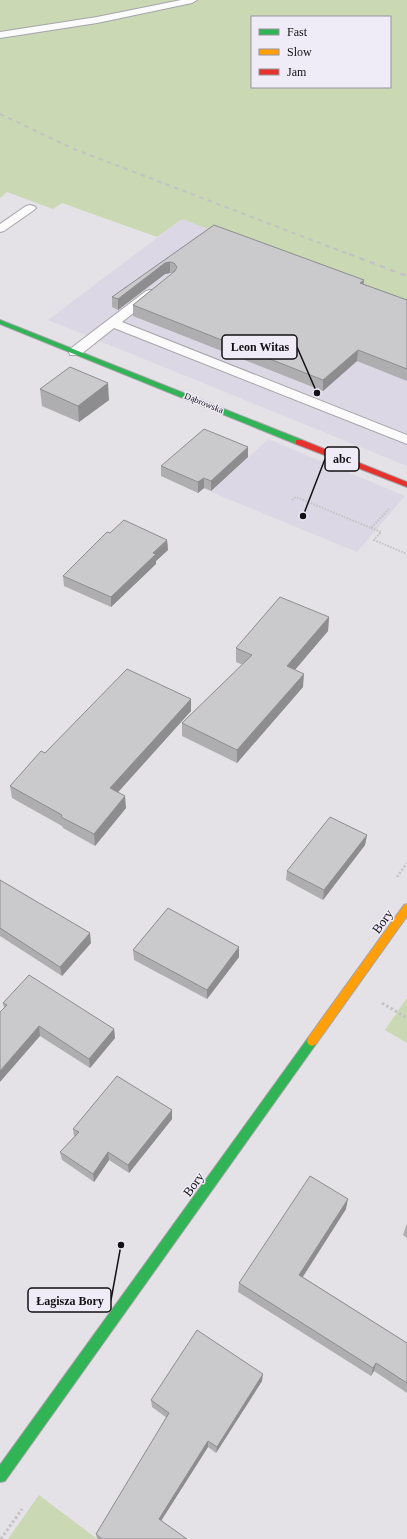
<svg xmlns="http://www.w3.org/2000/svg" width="407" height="1539" viewBox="0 0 407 1539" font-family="Georgia,serif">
<rect width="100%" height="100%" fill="#e4e2e7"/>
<!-- built -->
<g fill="#dcd7e4">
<polygon points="182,219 407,304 407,466 48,320"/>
<polygon points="268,439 405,496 357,552 211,492"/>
</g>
<!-- green -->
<g fill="#cad8b4" fill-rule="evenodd">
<path d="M0 0H407V304L182 219 157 237 62 203 53 209 7 192 0 198ZM252 17H390V87H252Z"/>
<polygon points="407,998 407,1043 385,1030"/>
<polygon points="39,1495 47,1501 97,1539 8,1539"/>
</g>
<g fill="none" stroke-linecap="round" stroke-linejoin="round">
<defs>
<g id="lane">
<polygon points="181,0 197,0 192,3 97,23 0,38 0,32 97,17"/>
<polygon points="30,205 34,206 36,208 34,210 4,231 0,232 0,224 26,206"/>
<polygon points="150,290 154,291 156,294 154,297 122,322 407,435 407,444 114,328 80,355 70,355 69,352 70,349 146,291"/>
</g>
<g id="fast">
<polygon points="0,320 302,440 303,442 299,444 296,444 0,324"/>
<polygon points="312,1036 316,1038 317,1041 316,1044 5,1481 0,1482 0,1465 308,1038"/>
</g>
<polygon id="slow" points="407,904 407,916 316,1044 312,1046 308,1044 307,1041 308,1038 404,905"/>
<polygon id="jam" points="296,440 302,440 407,482 407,487 296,444"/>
</defs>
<!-- lane casing -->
<use href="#lane" stroke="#a6a4a9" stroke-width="2"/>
<!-- fast casing -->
<use href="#fast" stroke="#a6a4a9" stroke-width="2"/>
<!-- slow casing -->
<use href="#slow" stroke="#a6a4a9" stroke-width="2"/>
<!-- jam casing -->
<use href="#jam" stroke="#a6a4a9" stroke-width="2"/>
<!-- path-far2 -->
<g stroke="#c3c2c4" stroke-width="2" stroke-dasharray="1.5 1.5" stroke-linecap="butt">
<polyline points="292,500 296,497 371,528 390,508"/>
<polyline points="371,528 381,532 374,540 407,554"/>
</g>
<!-- path-far1 -->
<polyline stroke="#c3c2c4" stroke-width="2.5" stroke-dasharray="2 2" stroke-linecap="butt" points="397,877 407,863"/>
<!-- path -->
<g stroke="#c3c2c4" stroke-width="3" stroke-dasharray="2.5 2.5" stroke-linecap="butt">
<polyline points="382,1003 407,1018"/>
<polyline points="1,1539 22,1509"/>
</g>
<!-- lane -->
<use href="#lane" fill="#fbfbfb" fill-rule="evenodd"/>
<!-- fast -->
<use href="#fast" fill="#30b455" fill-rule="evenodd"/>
<!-- slow -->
<use href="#slow" fill="#ff9f0a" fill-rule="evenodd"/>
<!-- jam -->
<use href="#jam" fill="#e5322d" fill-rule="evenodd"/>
<!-- rail-far1 -->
<polyline stroke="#c3c2c3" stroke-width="2" stroke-dasharray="4.5 4.5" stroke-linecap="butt" points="0,114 74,149 351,255"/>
<!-- rail -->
<polyline stroke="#c3c2c3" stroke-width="2.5" stroke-dasharray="5.5 5.5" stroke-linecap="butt" points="349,254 407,276"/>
</g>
<!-- wall -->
<g fill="#aeadaf">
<polygon points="214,225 363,284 407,300 407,381 357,361 323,391 133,316 133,305 173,273 170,273 165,274 118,310 112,307 112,297"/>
<polygon points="40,389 109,400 79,422 42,406"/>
<polygon points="248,457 211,491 204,488 198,493 161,476 161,466"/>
<polygon points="110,533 167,540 168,550 156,561 156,564 111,607 64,586 63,576"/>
<polygon points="329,617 328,631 295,670 303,687 237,763 182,736 182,723 243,665 236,662 236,648"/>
<polygon points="191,699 191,711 118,792 126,808 95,846 63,828 62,826 12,798 10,786"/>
<polygon points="367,835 365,845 323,900 286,880 287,871"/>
<polygon points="0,880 91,943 62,976 0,936"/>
<polygon points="239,947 239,957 207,999 134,960 133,950"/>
<polygon points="3,1003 114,1029 115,1038 90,1068 40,1036 4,1008"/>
<polygon points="172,1110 172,1119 129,1173 109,1160 94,1182 62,1160 60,1152 74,1137 73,1129"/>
<polygon points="346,1209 303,1277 407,1343 407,1393 374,1371 371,1376 238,1292 239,1283"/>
<polygon points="407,1224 407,1238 403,1235 406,1226"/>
<polygon points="262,1381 216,1453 208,1447 161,1521 187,1539 97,1539 96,1534 167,1418 152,1407 151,1400"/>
</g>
<!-- shaded-wall -->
<g fill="#8d8d8f">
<polygon points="170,262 170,273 165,274 118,310 118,299 165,263"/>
<polygon points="364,280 363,290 360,283"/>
<polygon points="358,350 357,361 323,391 323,380"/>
<polygon points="108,383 109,400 79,422 78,406"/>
<polygon points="248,447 248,457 211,491 211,481"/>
<polygon points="204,478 204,488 198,493 198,482"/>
<polygon points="167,540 168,550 156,561 156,564 111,607 111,597 153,553"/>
<polygon points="329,617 328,631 287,679 287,666"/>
<polygon points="304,674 303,687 237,763 237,750"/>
<polygon points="191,699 191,711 111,800 110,788"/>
<polygon points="125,796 126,808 95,846 94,834"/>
<polygon points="367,835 365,845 323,900 324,890"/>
<polygon points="90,933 91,943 62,976 60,967"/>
<polygon points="239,947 239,957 207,999 207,990"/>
<polygon points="39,1026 40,1036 0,1082 0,1071"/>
<polygon points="114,1029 115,1038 90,1068 89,1059"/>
<polygon points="172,1110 172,1119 129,1173 128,1165"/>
<polygon points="108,1152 109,1160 94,1182 93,1174"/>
<polygon points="348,1199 346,1209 298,1284 299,1275"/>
<polygon points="376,1363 374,1371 371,1376 373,1368"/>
<polygon points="263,1374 262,1381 216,1453 217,1447"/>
<polygon points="208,1441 208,1447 159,1524 159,1519"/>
</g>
<!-- building -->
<g fill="#cac9cc" stroke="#8d8d8f">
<polygon points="214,225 364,280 360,283 407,300 407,369 358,350 323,380 133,305 175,271 177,267 174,263 170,262 165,263 118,299 112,297"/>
<polygon points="70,367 108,383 78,406 40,389"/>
<polygon points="204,429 248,447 211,481 204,478 198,482 161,466"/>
<polygon points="124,520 167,540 153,553 156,554 111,597 63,576 107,532 110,533"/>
<polygon points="280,597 329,617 287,666 304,674 237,750 182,723 252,655 236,648"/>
<polygon points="127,669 191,699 110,788 125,796 94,834 61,817 62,815 10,786 41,751 45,753"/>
<polygon points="330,817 367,835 324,890 287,871"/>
<polygon points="0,880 90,933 60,967 0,928"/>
<polygon points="168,908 239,947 207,990 133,950"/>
<polygon points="29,975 114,1029 89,1059 39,1026 0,1071 0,1012 7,1005 3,1003"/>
<polygon points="117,1076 172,1110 128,1165 108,1152 93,1174 60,1152 79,1132 73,1129"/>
<polygon points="310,1176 348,1199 299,1275 407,1343 407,1383 376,1363 373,1368 239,1283"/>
<polygon points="197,1330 263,1374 217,1447 208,1441 159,1519 187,1539 102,1539 96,1534 169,1413 151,1400"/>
</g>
<g text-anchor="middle" stroke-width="3" stroke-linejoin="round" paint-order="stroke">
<!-- far-street labels -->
<g font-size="9" fill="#131115" stroke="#f0ecf7">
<text transform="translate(204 403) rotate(22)" y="3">Dąbrowska</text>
</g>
<!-- near-street labels -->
<g font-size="13" fill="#131115" stroke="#f0ecf7">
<text transform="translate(382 921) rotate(-54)" y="5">Bory</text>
<text transform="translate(193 1184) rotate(-54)" y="5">Bory</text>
</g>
</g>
<!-- callouts -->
<path fill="none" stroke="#131115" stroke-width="1.5" d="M317 393L297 347M303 516L325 459M121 1245L111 1300"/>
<g fill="#131115" stroke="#f0ecf7" stroke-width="1.5">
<circle cx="317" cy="393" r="4"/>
<circle cx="303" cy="516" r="4"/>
<circle cx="121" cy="1245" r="4"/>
</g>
<g fill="#f0ecf7" stroke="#131115" stroke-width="1.5">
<rect x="222" y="335" width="75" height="24" rx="4"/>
<rect x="325" y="447" width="34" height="24" rx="4"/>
<rect x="28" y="1288" width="83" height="24" rx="4"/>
</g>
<g font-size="12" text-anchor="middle" font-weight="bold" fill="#131115">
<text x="260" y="351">Leon Witas</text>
<text x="342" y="463">abc</text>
<text x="70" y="1305">Łagisza Bory</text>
</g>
<!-- legend -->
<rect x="251" y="16" width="140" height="72" fill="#f0ecf7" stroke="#98949d"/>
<rect x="259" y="29" width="20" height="6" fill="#30b455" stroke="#98949d"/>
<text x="287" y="36" font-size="12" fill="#131115">Fast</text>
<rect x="259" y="49" width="20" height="6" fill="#ff9f0a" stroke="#98949d"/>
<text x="287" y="56" font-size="12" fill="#131115">Slow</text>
<rect x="259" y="69" width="20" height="6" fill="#e5322d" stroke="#98949d"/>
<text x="287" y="76" font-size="12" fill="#131115">Jam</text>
</svg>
